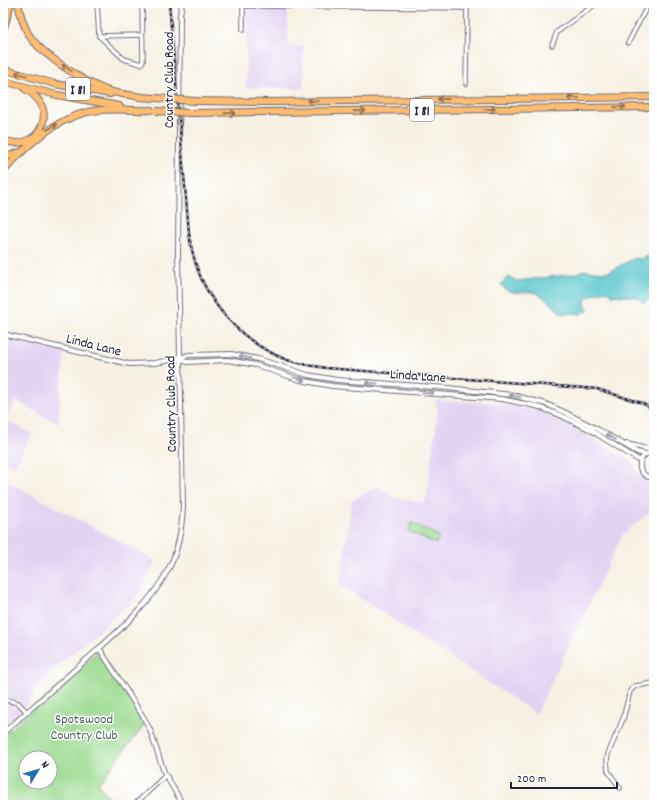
<svg xmlns="http://www.w3.org/2000/svg" width="657" height="808" viewBox="0 0 657 808" font-family="Dekko,sans-serif">
<rect width="100%" height="100%" fill="#fff"/>
<filter id="ink" filterUnits="userSpaceOnUse"><feTurbulence type="fractalNoise" baseFrequency=".025" numOctaves="2"/><feDisplacementMap in="SourceGraphic" scale="8" xChannelSelector="R" yChannelSelector="G"/><feConvolveMatrix kernelMatrix="1 2 1 2 8 2 1 2 1" color-interpolation-filters="sRGB"/></filter>
<filter id="wash" filterUnits="userSpaceOnUse"><feTurbulence type="fractalNoise" baseFrequency=".012" numOctaves="4" result="noise"/><feDisplacementMap in="SourceGraphic" scale="16" xChannelSelector="R" yChannelSelector="G"/><feGaussianBlur stdDeviation="0.9" result="paint"/><feColorMatrix in="noise" values="0 0 0 0 0 0 0 0 0 0 0 0 0 0 0 0 0 1.4 0 .05"/><feComposite in="paint" operator="in"/></filter>
<g filter="url(#wash)">
<rect width="100%" height="100%" fill="#f7f1e3"/>
<!-- built -->
<g fill="#e3d3f3">
<polygon points="246,10 288,10 288,46 303,46 303,88 246,88"/>
<polygon points="3,339 64,352 58,424 16,401 6,420 32,434 15,466 7,462 3,470"/>
<polygon points="434,400 506,404 538,411 564,422 633,462 636,473 654,484 654,509 623,534 536,714 340,585 352,500 377,487 394,497 423,503 426,498 438,410"/>
<polygon points="3,479 156,561 138,596 50,673 21,712 3,727"/>
</g>
<!-- green -->
<g fill="#9ad98e" stroke="#5e7e64" fill-rule="evenodd">
<polygon points="412,523 439,536 436,544 408,531"/>
<path d="M99 650 145 724 98 784 116 805H3V736ZM26 758H50V782H26Z"/>
</g>
<!-- water -->
<path fill="#5ac7ce" stroke="#3e7484" d="M654 254V301L650 299 643 303 637 297 612 295 611 292C602 290 592 295 586 299L585 304 589 310 587 312 584 311 581 314 561 313C553 306 545 297 536 293 524 289 509 298 501 284L509 277 517 281 574 274 584 270 608 272 635 258 640 259Z"/>
</g>
<g filter="url(#ink)">
<g fill="none" stroke-linecap="round" stroke-linejoin="round">
<defs>
<g id="minor">
<polyline points="97,3 99,36 142,35"/>
<polyline points="243,6 467,8"/>
<polyline points="243,30 243,3"/>
<polyline points="99,36 124,59 141,64 143,61 142,3"/>
<polyline points="628,43 649,3"/>
<polyline points="552,45 557,32 597,3"/>
<polyline points="466,84 467,3"/>
<polyline points="3,699 18,703 27,712"/>
<polyline points="620,788 608,771 607,760 608,754 623,719 630,691 635,686 654,683"/>
<polyline points="134,805 165,776"/>
</g>
<g id="tertiary">
<polyline points="3,334 129,364 155,363 180,358 188,355 231,354 258,359 308,375 337,380 448,388 512,395 546,404 564,412 599,430 637,452 645,454"/>
<polyline points="180,358 187,362 228,360 256,365 300,380 332,386 502,399 536,406 560,415 589,429 640,461"/>
<polyline points="627,444 647,449 654,448"/>
<path d="M654 452C635 453 635 477 654 478"/>
<polyline points="99,648 144,718 150,730 164,772 183,805"/>
<path d="M3 733C31 709 58 684 86 660 116 633 150 606 169 568 179 549 182 527 183 506L178 256 180 15 182 3"/>
</g>
<polyline id="trunk" points="3,31 11,3"/>
<g id="motorway">
<path d="M18 3C20 14 23 25 29 35 42 55 84 82 106 90 117 94 130 95 142 97"/>
<polyline points="3,69 55,84 110,94"/>
<polyline points="3,81 57,95 119,106"/>
<polyline points="139,97 156,98"/>
<polyline points="195,101 270,102 654,97"/>
<polyline points="191,113 654,107"/>
<path d="M3 140C37 155 63 109 25 89"/>
<polyline points="3,158 20,152"/>
<path d="M3 172C27 144 61 114 99 110 116 108 133 111 151 110"/>
</g>
</defs>
<!-- minor casing -->
<use href="#minor" stroke="#6d6a76" stroke-width="5.5"/>
<!-- tertiary casing -->
<use href="#tertiary" stroke="#6d6a76" stroke-width="6"/>
<!-- trunk casing -->
<use href="#trunk" stroke="#6d6a76" stroke-width="8"/>
<!-- motorway casing -->
<use href="#motorway" stroke="#6d6a76" stroke-width="8"/>
<!-- minor -->
<use href="#minor" stroke="#fff" stroke-width="3.5"/>
<!-- tertiary -->
<use href="#tertiary" stroke="#fff" stroke-width="4"/>
<!-- trunk -->
<use href="#trunk" stroke="#fdbc70" stroke-width="5.5"/>
<!-- motorway -->
<use href="#motorway" stroke="#fdbc70" stroke-width="6"/>
<defs>
<path id="rail" d="M169 3 189 233C190 240 191 247 193 254 204 301 242 343 287 360 300 364 313 366 326 368L597 389 642 403 654 410"/>
</defs>
<!-- rail casing -->
<use href="#rail" stroke="#22223b" stroke-width="2.5"/>
<!-- rail -->
<use href="#rail" stroke="#fff" stroke-width="1" stroke-dasharray="3" stroke-linecap="butt"/>
<defs>
<g id="motorway-bridge">
<polyline points="156,98 195,101"/>
<polyline points="156,111 191,113"/>
</g>
</defs>
<!-- motorway-bridge casing -->
<use href="#motorway-bridge" stroke="#6d6a76" stroke-width="8" stroke-linecap="butt"/>
<!-- motorway-bridge -->
<use href="#motorway-bridge" stroke="#fdbc70" stroke-width="6"/>
</g>
<!-- one-way arrows -->
<defs><path id="oneway-shaft" d="M-6 0H5M1.5-3L5.5 0L1.5 3" fill="none" stroke-width="1.6" stroke-linecap="round" stroke-linejoin="round"/></defs>
<g stroke="#906f56">
<use href="#oneway-shaft" transform="translate(67 68) rotate(-144)"/>
<use href="#oneway-shaft" transform="translate(21 74) rotate(-165)"/>
<use href="#oneway-shaft" transform="translate(573 98) rotate(179)"/>
<use href="#oneway-shaft" transform="translate(443 99) rotate(179)"/>
<use href="#oneway-shaft" transform="translate(313 101) rotate(179)"/>
<use href="#oneway-shaft" transform="translate(620 107) rotate(-1)"/>
<use href="#oneway-shaft" transform="translate(490 109) rotate(-1)"/>
<use href="#oneway-shaft" transform="translate(360 111) rotate(-1)"/>
<use href="#oneway-shaft" transform="translate(230 113) rotate(-1)"/>
<use href="#oneway-shaft" transform="translate(52 127) rotate(-33)"/>
</g>
<g stroke="#9c9ca7">
<use href="#oneway-shaft" transform="translate(245 357) rotate(-169)"/>
<use href="#oneway-shaft" transform="translate(299 379) rotate(15)"/>
<use href="#oneway-shaft" transform="translate(372 383) rotate(-175)"/>
<use href="#oneway-shaft" transform="translate(428 393) rotate(4)"/>
<use href="#oneway-shaft" transform="translate(515 396) rotate(-167)"/>
<use href="#oneway-shaft" transform="translate(611 437) rotate(-150)"/>
</g>
</g>
<g text-anchor="middle" stroke-width="3" stroke-linejoin="round" paint-order="stroke">
<!-- shield labels -->
<g fill="#fff" stroke="#646476" stroke-width="1">
<rect x="66" y="78" width="24" height="22" rx="3"/>
<rect x="410" y="99" width="24" height="22" rx="3"/>
</g>
<g font-size="13" font-weight="bold" fill="#22223b">
<text x="78" y="94">I 81</text>
<text x="422" y="115">I 81</text>
</g>
<!-- street labels -->
<g font-size="14" fill="#22223b" stroke="#fff">
<text transform="translate(168 80) rotate(-90)" y="5">Country Club Road</text>
<text transform="translate(94 344) rotate(14)" y="5">Linda Lane</text>
<text transform="translate(418 375) rotate(4)" y="5">Linda Lane</text>
<text transform="translate(170 404) rotate(-91)" y="5">Country Club Road</text>
</g>
<!-- park labels -->
<g font-size="14" fill="#4c6258" stroke="#fff">
<text x="84" y="723">Spotswood<tspan x="84" dy="16">Country Club</tspan></text>
</g>
</g>
<!-- margin -->
<rect width="657" height="808" fill="none" stroke="#fff" stroke-width="16"/>
<!-- north arrow -->
<g transform="translate(38 770) rotate(52)"><circle r="19" fill="#ffffff" stroke="#a7a7b1"/>
<path d="M0-3L7 15L0 10L-7 15Z" fill="#1f6fb2"/>
<text y="-6" font-size="11" font-weight="bold" text-anchor="middle" fill="#22223b">N</text>
</g>
<!-- scale -->
<path d="M511 782v6h106v-6" fill="none" stroke="#22223b" stroke-width="2"/>
<text x="517" y="782" font-size="12" fill="#22223b" stroke="#ffffff" stroke-width="3" paint-order="stroke">200 m</text>
</svg>
